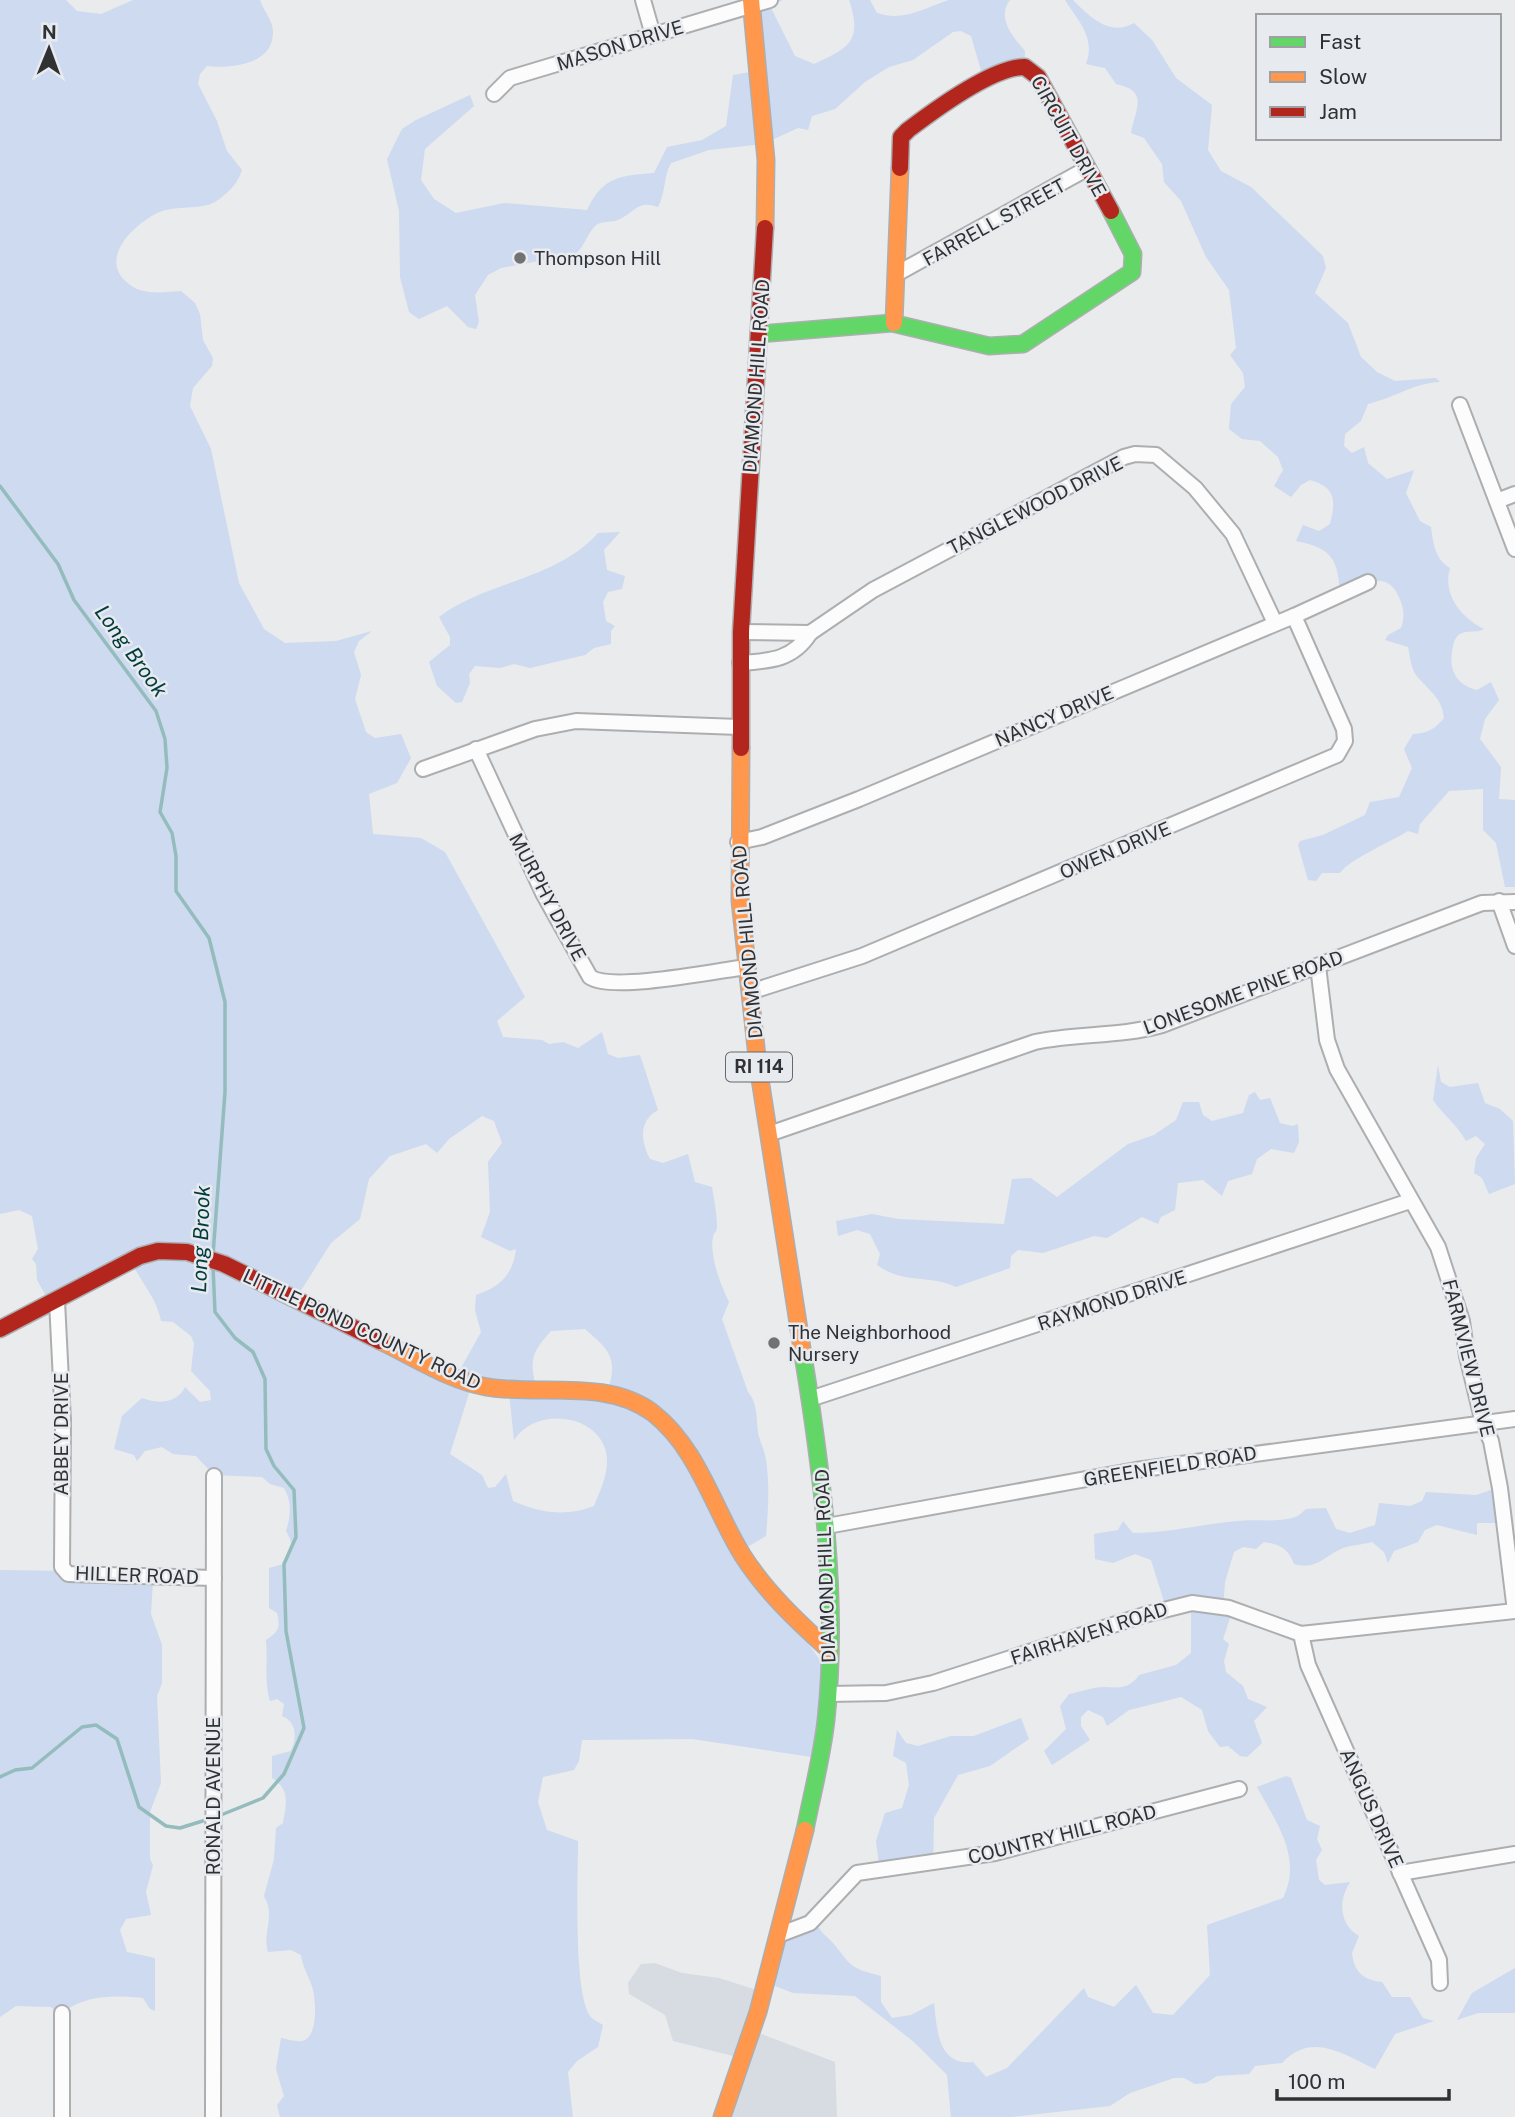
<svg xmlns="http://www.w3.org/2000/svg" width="1515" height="2117" viewBox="0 0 1515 2117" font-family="'Public Sans',sans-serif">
<rect width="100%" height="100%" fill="#e9ebed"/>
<!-- built -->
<polygon fill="#d7dce3" points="655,1963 682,1973 719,1978 763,1992 751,2030 835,2062 837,2117 722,2117 741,2058 673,2041 665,2015 629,1994 628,1983 641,1964"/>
<!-- green -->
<g fill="#cddaef" fill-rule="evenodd">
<path d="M0 0H66L77 11 101 14 133 0H260C263 10 273 21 273 31 274 65 230 69 207 66L200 74 198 84 217 121 227 151 242 170C238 184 227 194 215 202 202 210 174 205 157 213 130 227 95 263 133 287 147 295 166 292 181 291L195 303 200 314 203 340 213 358 212 366 193 388 190 406 211 449 239 583 264 629 285 643 336 641 372 631 359 641 354 652 361 675 355 699 366 732 375 738 401 734 411 758 397 783 369 794 373 834 421 838 445 852 525 997 497 1021 503 1037 542 1040 549 1044 563 1042 578 1048 602 1032 608 1054 618 1058 640 1055 658 1110C639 1120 640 1141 650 1159L663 1163 688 1154 695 1182 712 1187C714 1200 717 1214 717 1227 716 1235 715 1229 713 1237 709 1255 721 1286 729 1302L722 1319 748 1392C758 1404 756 1418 758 1433 760 1442 765 1451 766 1460 770 1486 768 1511 766 1536L742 1550 822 1663 818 1758 692 1739 582 1740 579 1761 574 1770 543 1777 538 1802 547 1830 578 1841C578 1874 573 1993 590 2016 593 2020 600 2023 603 2025L598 2047 577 2061 568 2072 573 2117H280L277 2105 284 2096 276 2069 281 2038C287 2039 296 2042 302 2041 319 2038 316 1998 312 1986 308 1975 303 1968 301 1955L291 1950 268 1952C262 1933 276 1916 264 1896L274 1859 276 1828 283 1823C286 1804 291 1790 272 1778V1756L291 1751C297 1737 297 1722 282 1716L284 1704 277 1699 270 1701C264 1682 268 1660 266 1640 278 1632 281 1628 277 1613L269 1608V1568L284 1564C292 1551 294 1544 286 1531 291 1516 292 1501 284 1488L270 1484 262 1477 214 1475 196 1456 173 1454 162 1447 145 1451 137 1461 134 1455 114 1449 122 1416 142 1398C158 1404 177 1404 185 1387L200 1402 211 1400 210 1391 191 1371 194 1343 191 1336 173 1322 161 1321C157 1299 143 1285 133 1265L51 1305 37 1280 36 1264 32 1259 38 1249 32 1216 19 1210 0 1214ZM482 1116 494 1121 502 1143 488 1162 490 1212 481 1237 510 1251 516 1249C513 1275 500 1287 476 1295L475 1310 481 1332 455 1379 295 1300 331 1243 360 1219 369 1179 390 1156 426 1144 437 1153 449 1139ZM585 1329C613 1353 618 1360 606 1397L537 1392C530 1362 529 1355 551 1331ZM471 1387 509 1393 514 1440C537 1404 604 1415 607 1458 608 1475 600 1491 594 1506 566 1517 540 1513 513 1501L506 1474 495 1487 488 1488 482 1475 450 1454Z"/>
<path d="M751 0H783L770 6 795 56 814 64C849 48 863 41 849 0H870L877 13C904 22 924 8 949 0 966 0 992 0 1010 0 996 18 1013 37 1025 51L1024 74 985 84 971 36 961 31 953 32 913 60 889 67 865 82 835 109 812 116 808 130 798 128 763 144 709 150 671 163C663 177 666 192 658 207 638 200 636 211 620 219 611 224 602 219 594 227 586 236 585 246 575 254L501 268 488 275 475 295 479 322 476 329 468 327 447 306 419 319 409 312 400 277 399 211 387 159 402 129 416 120 470 95 474 106 425 149 421 180 434 199 456 213 504 203 587 210C603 176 620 176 654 173L667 147 702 140 726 126 733 75 757 71Z"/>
<path d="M1065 0H1073C1090 17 1110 37 1134 23L1152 40 1176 78 1212 105 1208 150 1221 171 1251 187 1323 256 1326 268 1315 293 1348 323 1361 357 1377 372 1395 381 1436 378 1440 382C1413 383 1394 398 1368 404L1361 421 1345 434 1344 446 1352 453 1364 447 1368 463 1387 479 1414 470 1406 493 1420 521 1431 527C1433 542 1435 560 1450 568 1442 595 1462 618 1484 629 1477 633 1469 630 1462 633 1456 635 1454 641 1453 646 1448 668 1454 684 1477 690L1491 682 1499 700 1485 719 1480 739 1501 767 1499 799 1515 800V887H1505L1496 843 1483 830V789L1449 791 1420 824 1418 834 1408 831C1392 841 1348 860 1340 873H1322L1316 881 1308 880 1298 845 1300 841 1323 835 1365 815 1370 802 1399 797 1412 768 1404 749 1413 734C1428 733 1435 729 1444 718 1442 697 1428 690 1416 675 1411 668 1410 656 1408 647L1385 640 1388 635 1401 628C1405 617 1404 608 1399 597 1387 568 1360 584 1340 596 1338 561 1334 548 1296 541L1303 525 1319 531 1330 524C1336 501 1336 487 1310 480L1301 485 1291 497 1274 486 1283 470 1278 457 1260 441 1242 439 1229 429 1231 404 1245 387 1243 373 1230 355 1236 348 1229 290 1206 257 1181 201 1164 182 1162 164 1144 138 1131 133C1135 109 1150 91 1116 84L1105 68 1086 64C1096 37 1078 21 1065 0Z"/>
<path d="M620 532 604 550 607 570 625 576 622 589 608 592 603 602 606 621 615 626 611 631V644L594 648 585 655 530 668 514 664 500 668 475 666 469 674 470 683 462 702 456 703 437 686 429 662 450 645V637L439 617C487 581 556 580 598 533Z"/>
<path d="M1438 1065 1441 1082 1450 1087 1478 1083 1485 1103 1500 1109 1513 1121 1515 1184 1489 1194 1482 1178 1474 1173 1476 1158 1485 1144 1476 1136 1466 1141C1457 1124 1444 1116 1433 1100Z"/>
<path d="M1255 1092 1260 1100 1270 1098 1280 1123 1292 1126 1298 1124 1299 1142 1294 1153 1271 1149 1257 1159 1252 1174 1228 1181 1222 1196 1203 1180 1178 1183 1175 1210 1161 1217 1158 1224 1142 1217 1107 1238 1094 1236 1043 1253 1018 1250 1011 1256 1010 1268 956 1287C930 1274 905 1285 877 1265L880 1254 870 1234 857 1230 838 1236 836 1221 872 1214 898 1219 1004 1224 1012 1179 1031 1178 1057 1197 1128 1144 1154 1135 1176 1120 1183 1102H1199L1203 1115 1212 1121 1243 1113 1249 1095Z"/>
<path d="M1497 1488 1502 1523H1477V1535L1437 1525 1425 1530 1418 1542 1394 1551 1388 1563 1384 1552 1372 1542C1362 1545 1348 1545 1339 1550 1322 1558 1316 1570 1294 1564 1289 1549 1279 1544 1264 1542L1256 1549 1243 1547 1234 1552 1225 1582 1223 1609 1231 1615 1223 1639 1229 1644 1224 1661 1226 1672 1243 1686 1248 1699 1267 1707 1254 1721 1262 1743 1247 1757 1240 1756 1228 1746 1220 1747 1208 1731 1202 1710 1181 1697 1129 1710 1107 1726 1103 1717 1088 1710 1081 1717V1726L1090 1740 1052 1765 1044 1751 1066 1729 1060 1706 1069 1694C1080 1692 1093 1687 1104 1687 1118 1688 1130 1689 1139 1675L1176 1665 1191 1653V1610L1167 1611 1151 1560 1135 1554 1113 1563 1095 1559 1094 1534 1118 1530 1123 1521 1133 1533C1168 1533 1203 1524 1237 1521 1254 1519 1270 1522 1287 1519 1296 1518 1300 1515 1306 1509L1326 1508 1336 1529 1350 1533 1375 1525 1379 1503 1410 1506 1422 1501 1426 1492 1476 1495Z"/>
<path d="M0 1570 64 1571 153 1580 151 1614 162 1645V1683L157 1696 161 1783 150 1812V1859L153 1865 146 1892 151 1915 126 1919 120 1930 127 1952 155 1958V2011L150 2009 143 1998C114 1995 82 1995 60 2015L51 2007 16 2006 0 2017Z"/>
<polygon points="1021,1718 1029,1739 990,1766 958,1775 934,1818 933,1865 880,1873 876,1841 885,1813 902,1808 909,1785 906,1763 893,1756 897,1730 906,1743 918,1746 951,1736 974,1736"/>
<path d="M1286 1776 1291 1778 1307 1820 1320 1826 1317 1839 1322 1850 1316 1860 1319 1880 1325 1885 1350 1882C1338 1901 1339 1924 1359 1936L1352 1953C1354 1972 1363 1980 1382 1982L1392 1997H1410L1423 2018 1434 2021 1395 2034 1375 2069C1344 2054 1311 2031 1282 2063L1255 2066 1249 2074 1217 2076 1206 2083 1195 2084 1184 2078H1174L1130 2093 1110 2106 1011 2117H951L947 2075 914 2042 855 1996 793 1993 775 1986 782 1929 816 1922C822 1935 825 1934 833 1943 852 1966 849 1968 881 1976V2002L892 2018 911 2015 934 2003C937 2030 938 2066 973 2062L986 2077 1007 2068 1084 1988 1088 1997 1114 2007 1136 1985 1153 2013 1173 2015 1210 1975 1207 1925 1283 1898C1303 1858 1276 1822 1257 1787Z"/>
<polygon points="1515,1968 1515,2013 1478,2013 1457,2020 1472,1993"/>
</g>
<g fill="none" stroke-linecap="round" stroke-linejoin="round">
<!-- stream -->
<g stroke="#94bcbc" stroke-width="3.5">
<polyline points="0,486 58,564 74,600 156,711 165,739 167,768 160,812 172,833 176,856 176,891 209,938 225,1002 225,1092 213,1255"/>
<polyline points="213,1266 215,1312 235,1338 253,1352 265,1379 266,1449 274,1466 294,1490 296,1537 284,1564 286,1631 304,1728 284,1774 263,1798 216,1817"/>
<polyline points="0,1777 15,1770 32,1768 82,1727 96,1725 117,1739 139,1807 166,1826 180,1828 209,1819"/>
</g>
<defs>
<g id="street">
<polyline points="643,0 653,35"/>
<polyline points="494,94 510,78 770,0"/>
<polyline points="898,273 1088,168"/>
<polyline points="1460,405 1515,549"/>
<polyline points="1497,501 1515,494"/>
<polyline points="741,632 810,633 873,590 1124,457 1135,454 1156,455 1195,488 1233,534 1275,623"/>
<path d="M740 663C770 661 793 660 810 633"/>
<path d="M476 749 543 893 590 977C611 992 716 971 746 967"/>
<polyline points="423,769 535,729 576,721 739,727"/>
<polyline points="738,842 762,837 859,799 1294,616 1368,582"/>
<polyline points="1499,901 1515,946"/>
<polyline points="1318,966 1327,1040 1337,1069 1438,1247 1462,1321 1467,1356 1483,1423 1491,1441 1500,1488 1515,1611"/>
<polyline points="750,992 862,956 1337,755 1345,741 1344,729 1294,616"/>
<path d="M769 1134 1035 1042C1078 1033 1120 1037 1162 1025L1482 903 1515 902"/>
<polyline points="57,1301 63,1421 62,1567 68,1574 214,1578"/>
<polyline points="813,1398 1410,1201"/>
<polyline points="827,1526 1136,1470 1515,1419"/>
<polyline points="1301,1634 1308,1665 1439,1960 1440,1983"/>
<polyline points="828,1694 886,1693 933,1683 1144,1615 1192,1603 1229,1608 1301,1634 1515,1611"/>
<polyline points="1400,1873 1515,1854"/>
<polyline points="781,1934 810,1923 857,1873 995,1853 1239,1789"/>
<polyline points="62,2013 62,2117"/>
<polyline points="213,2117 214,1476"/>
</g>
<g id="fast">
<polyline points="759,334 892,323 989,346 1023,344 1132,272 1133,254 1111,211"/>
<path d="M803 1355C822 1472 839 1602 826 1720 822 1757 812 1794 805 1830"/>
</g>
<g id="slow">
<polyline points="751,0 766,160 765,228"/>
<polyline points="894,323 900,168"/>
<polyline points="741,748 740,901 758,1066 803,1355"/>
<path d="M380 1341C414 1357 450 1381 487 1387 540 1396 607 1378 653 1413 698 1448 714 1510 743 1556 766 1592 798 1622 829 1650"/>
<polyline points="722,2117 758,2012 805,1830"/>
</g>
<g id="jam">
<path d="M900 168 901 137 908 130C933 111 994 66 1025 67L1038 77 1111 211"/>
<polyline points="741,748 741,632 765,228"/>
<polyline points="0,1329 140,1256 158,1251 187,1252 224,1264 380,1341"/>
</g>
</defs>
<!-- street casing -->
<use href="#street" stroke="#adaeb0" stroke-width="18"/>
<!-- fast casing -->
<use href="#fast" stroke="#adaeb0" stroke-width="19"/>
<!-- slow casing -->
<use href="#slow" stroke="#adaeb0" stroke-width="19"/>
<!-- jam casing -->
<use href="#jam" stroke="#adaeb0" stroke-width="19"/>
<!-- street -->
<use href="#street" stroke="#fcfcfc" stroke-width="14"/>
<!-- fast -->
<use href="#fast" stroke="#63d668" stroke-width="16"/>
<!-- slow -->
<use href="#slow" stroke="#ff974d" stroke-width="16"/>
<!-- jam -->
<use href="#jam" stroke="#b3261e" stroke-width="16"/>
</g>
<!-- markers -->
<g fill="#717274" stroke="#e7eaef" stroke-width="2.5">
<circle cx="520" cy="258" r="7"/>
<circle cx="774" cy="1343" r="7"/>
</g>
<g text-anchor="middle" stroke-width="5" stroke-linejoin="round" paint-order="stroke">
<!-- shield labels -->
<rect fill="#e7eaef" stroke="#67686b" stroke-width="2" x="726" y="1052.5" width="66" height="29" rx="5"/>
<g font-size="18" font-weight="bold" fill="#303133">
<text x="759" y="1073">RI 114</text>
</g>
<!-- street labels -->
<g font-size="19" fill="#303133" stroke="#e7eaef">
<text transform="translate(620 45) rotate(-17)" y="7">MASON DRIVE</text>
<text transform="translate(1069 136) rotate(61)" y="7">CIRCUIT DRIVE</text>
<text transform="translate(994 222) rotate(-29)" y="7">FARRELL STREET</text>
<text transform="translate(756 376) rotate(-86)" y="7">DIAMOND HILL ROAD</text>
<text transform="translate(1035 505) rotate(-27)" y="7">TANGLEWOOD DRIVE</text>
<text transform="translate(1054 716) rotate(-23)" y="7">NANCY DRIVE</text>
<text transform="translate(1115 850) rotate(-23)" y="7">OWEN DRIVE</text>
<text transform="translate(548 897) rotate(62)" y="7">MURPHY DRIVE</text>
<text transform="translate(747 942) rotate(-95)" y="7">DIAMOND HILL ROAD</text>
<text transform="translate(1243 992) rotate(-20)" y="7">LONESOME PINE ROAD</text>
<text transform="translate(1112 1300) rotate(-18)" y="7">RAYMOND DRIVE</text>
<text transform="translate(362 1329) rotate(25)" y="7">LITTLE POND COUNTY ROAD</text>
<text transform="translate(1469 1358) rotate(76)" y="7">FARMVIEW DRIVE</text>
<text transform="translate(61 1434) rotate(-90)" y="7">ABBEY DRIVE</text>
<text transform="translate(1170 1466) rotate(-9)" y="7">GREENFIELD ROAD</text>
<text transform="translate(825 1566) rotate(-92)" y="7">DIAMOND HILL ROAD</text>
<text transform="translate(137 1575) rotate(2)" y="7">HILLER ROAD</text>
<text transform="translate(1089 1633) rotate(-18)" y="7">FAIRHAVEN ROAD</text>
<text transform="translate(213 1796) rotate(-90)" y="7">RONALD AVENUE</text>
<text transform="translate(1372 1808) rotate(66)" y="7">ANGUS DRIVE</text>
<text transform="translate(1062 1834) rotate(-14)" y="7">COUNTRY HILL ROAD</text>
</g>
<!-- poi labels -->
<g font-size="19" fill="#303133" stroke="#e7eaef" text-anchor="start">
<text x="534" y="265">Thompson Hill</text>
<text x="788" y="1339">The Neighborhood<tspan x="788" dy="22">Nursery</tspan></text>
</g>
<!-- water labels -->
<g font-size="21" font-style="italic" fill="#013b3b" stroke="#e7eaef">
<text transform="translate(131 651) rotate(54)" y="7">Long Brook</text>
<text transform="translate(201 1239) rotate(-88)" y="7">Long Brook</text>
</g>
</g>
<!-- legend -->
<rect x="1256" y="14" width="245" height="126" fill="#e7eaef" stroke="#9ea0a4" stroke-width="2"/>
<rect x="1270" y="37" width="35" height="10" fill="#63d668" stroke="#9ea0a4" stroke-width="2"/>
<text x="1319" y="49" font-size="21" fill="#303133">Fast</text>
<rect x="1270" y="72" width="35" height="10" fill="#ff974d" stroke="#9ea0a4" stroke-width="2"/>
<text x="1319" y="84" font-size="21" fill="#303133">Slow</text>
<rect x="1270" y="107" width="35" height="10" fill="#b3261e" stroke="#9ea0a4" stroke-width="2"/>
<text x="1319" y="119" font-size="21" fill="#303133">Jam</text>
<!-- north arrow -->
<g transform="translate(49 49) rotate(1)" stroke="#e7eaef" stroke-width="5" paint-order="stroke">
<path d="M0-5L12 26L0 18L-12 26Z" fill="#303133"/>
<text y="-10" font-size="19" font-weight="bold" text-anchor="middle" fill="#303133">N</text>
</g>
<!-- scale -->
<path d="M1277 2089v10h172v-10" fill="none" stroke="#303133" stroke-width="3.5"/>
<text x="1288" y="2089" font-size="21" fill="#303133" stroke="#e7eaef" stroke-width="5" paint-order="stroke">100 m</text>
</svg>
